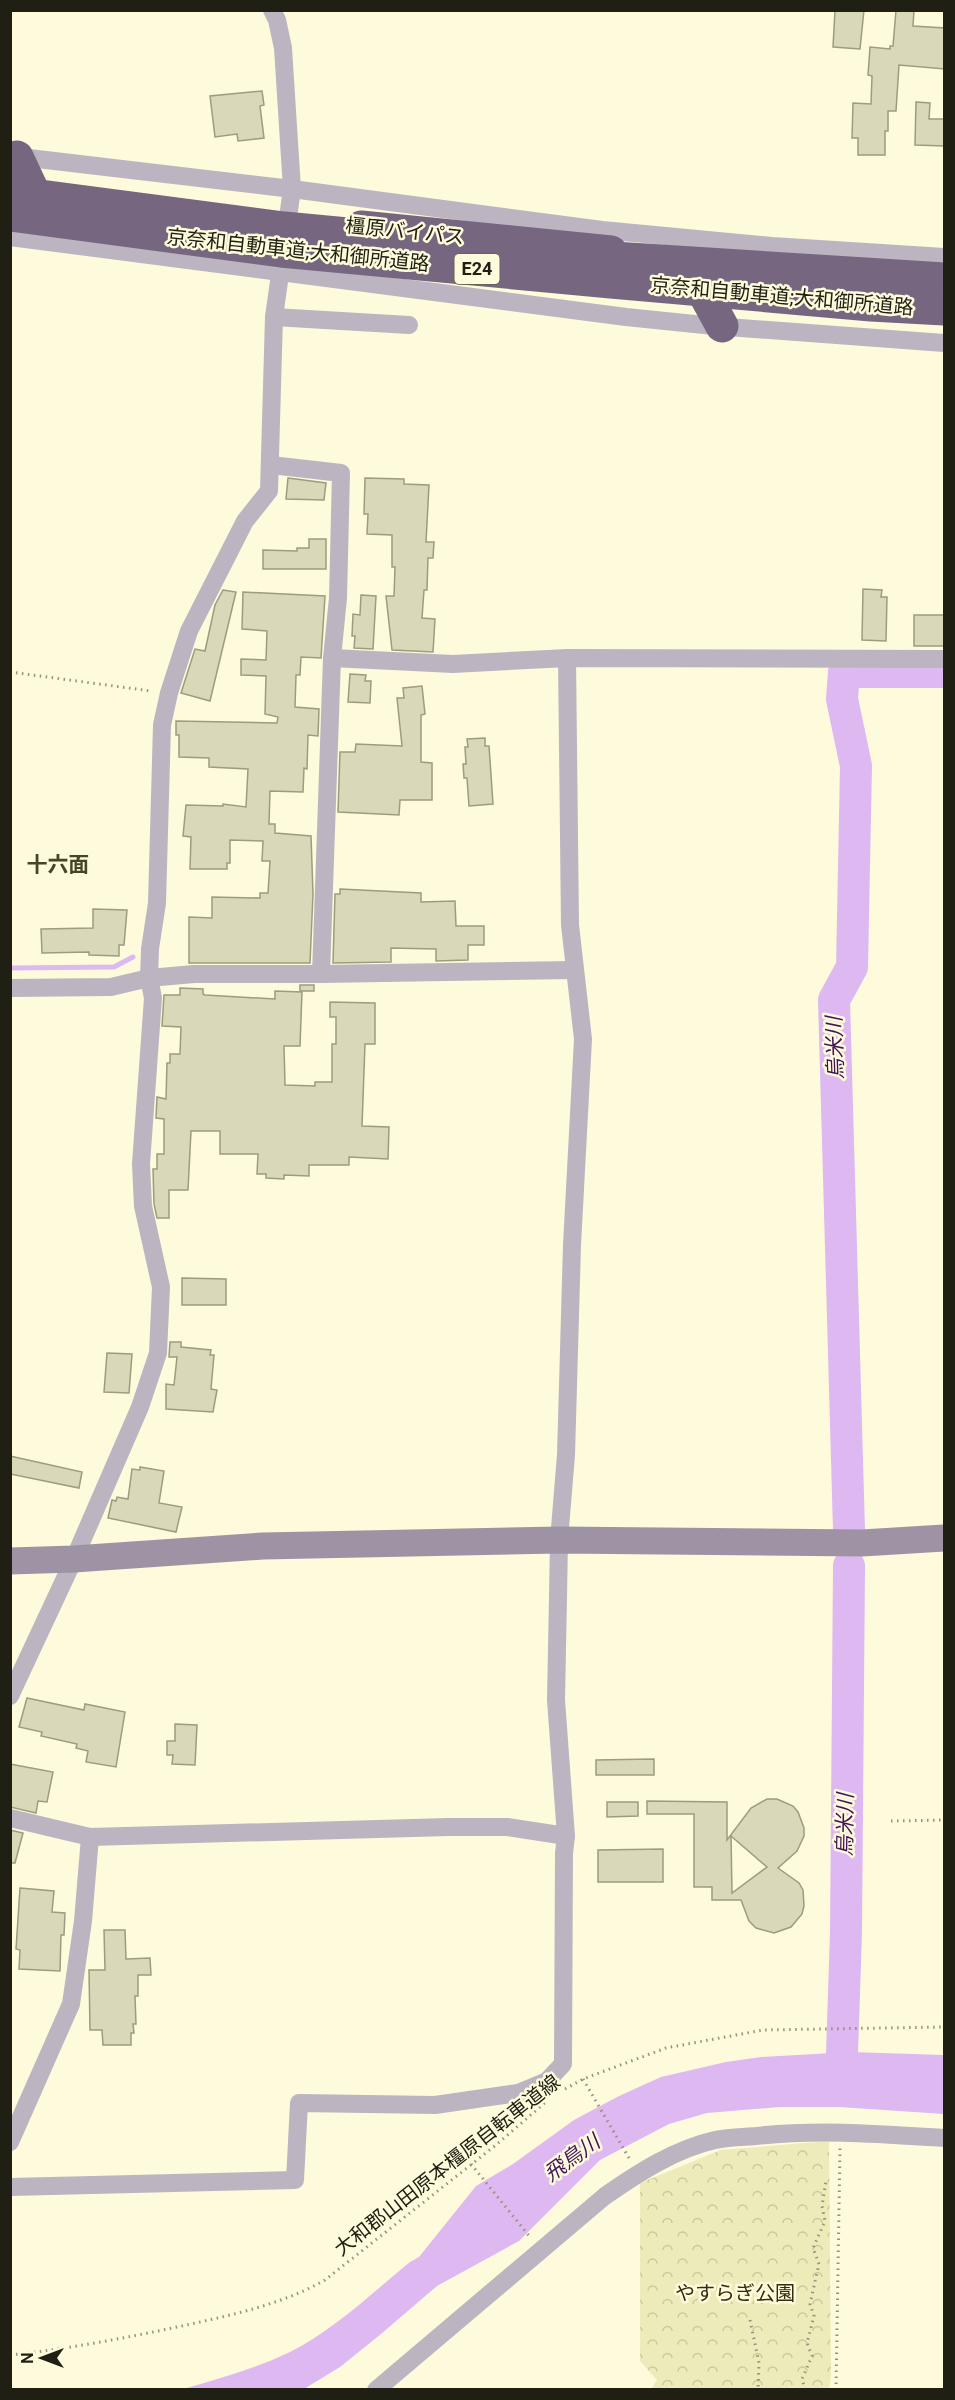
<svg xmlns="http://www.w3.org/2000/svg" width="955" height="2400" viewBox="0 0 955 2400" font-family="Roboto,'Noto Sans JP',sans-serif">
<defs>
<pattern id="park-crowns" width="20" height="18" patternUnits="userSpaceOnUse" patternTransform="scale(1.5)"><rect width="20" height="18" fill="#edebb9"/><path d="M2 6a3 3 0 1 1 6 0M12 15a3 3 0 1 1 6 0" fill="none" stroke="#cbc99e"/></pattern>
</defs>
<rect width="100%" height="100%" fill="#fdfbdb"/>
<!-- park -->
<polygon fill="url(#park-crowns)" points="829,2141 831,2376 829,2389 651,2389 657,2380 640,2361 640,2183 721,2150"/>
<!-- water -->
<path fill="#deb8f1" d="M850 2052 944 2055V2114L839 2107H780L707 2113 669 2124 600 2160 519 2241 437 2286 381 2334 340 2367 304 2389H183C219 2379 254 2369 288 2353 333 2331 372 2293 410 2262L419 2257 476 2186 513 2164 574 2120 619 2096 661 2077 726 2062 761 2057Z"/>
<g fill="none" stroke-linecap="round" stroke-linejoin="round">
<!-- stream -->
<polyline stroke="#deb8f1" stroke-width="5" points="10,968 114,967 133,957"/>
<!-- river -->
<g stroke="#deb8f1" stroke-width="32">
<polyline points="849,1530 834,1000 852,967 856,766 842,699 844,672 944,672"/>
<polyline points="841,2084 846,1933 849,1566"/>
</g>
</g>
<!-- building -->
<g fill="#d9d8b9" stroke="#9d9c7e" stroke-width="1.5" fill-rule="evenodd">
<polygon points="835,10 864,10 860,49 833,47"/>
<polygon points="896,10 914,10 913,26 945,28 945,69 899,65 896,111 888,111 888,131 885,131 885,155 858,155 858,138 852,138 853,103 871,104 872,76 868,75 870,47 890,49 890,46 893,46"/>
<polygon points="262,91 264,105 260,106 264,138 238,141 237,134 215,137 210,96"/>
<polygon points="916,102 930,103 929,119 945,119 945,146 915,145"/>
<polygon points="288,478 326,483 324,500 286,499"/>
<polygon points="365,478 404,479 404,484 429,485 426,542 434,542 433,558 428,558 427,590 424,590 422,618 435,619 433,652 392,650 386,596 394,596 395,567 392,567 392,535 367,534 368,514 364,514"/>
<polygon points="309,539 326,539 326,569 263,569 263,550 297,551 297,548 309,548"/>
<polygon points="863,589 882,590 881,597 887,597 886,641 862,640"/>
<polygon points="223,590 236,592 210,701 181,693 195,649 205,651 215,605"/>
<polygon points="243,592 325,596 321,658 301,657 300,675 296,675 295,707 319,709 318,736 308,735 307,769 304,768 303,792 270,791 269,824 275,824 275,833 311,836 313,894 310,963 189,963 189,917 212,918 212,897 260,898 260,893 268,893 270,861 262,861 263,841 230,840 230,863 227,863 227,869 190,869 191,837 183,836 186,805 223,806 223,804 246,807 248,769 209,767 209,758 179,757 179,735 176,735 176,721 277,723 278,717 265,714 266,676 241,675 241,659 266,660 267,631 242,629"/>
<polygon points="361,595 376,596 373,649 354,648 355,636 352,636 353,614 360,615"/>
<rect x="914" y="615" width="31" height="31"/>
<polygon points="350,674 366,675 365,681 371,681 370,703 348,702"/>
<polygon points="422,686 425,714 421,715 421,762 432,763 432,800 400,800 399,815 338,812 340,752 355,752 356,744 402,746 397,698 404,698 403,688"/>
<polygon points="485,738 485,746 489,746 493,804 469,806 467,778 464,778 463,764 466,764 465,747 468,747 467,739"/>
<polygon points="340,889 421,893 421,902 455,901 456,926 484,926 484,945 468,945 468,960 436,961 436,949 391,948 391,962 333,963 335,894 340,894"/>
<polygon points="93,909 127,910 124,945 119,945 119,956 89,955 89,952 42,953 41,929 93,928"/>
<rect x="300" y="985" width="14" height="6"/>
<polygon points="180,988 203,989 203,994 205,995 275,999 275,991 302,992 300,1046 284,1046 285,1085 315,1086 315,1082 332,1082 332,1044 336,1044 336,1017 330,1017 330,1002 375,1003 375,1044 365,1044 362,1126 389,1127 388,1159 349,1157 349,1165 309,1165 309,1176 284,1175 284,1179 266,1178 266,1174 257,1174 258,1154 220,1154 220,1131 191,1131 188,1190 169,1190 169,1218 157,1218 154,1204 153,1169 157,1169 157,1154 164,1154 164,1119 156,1118 157,1097 166,1099 167,1063 170,1063 170,1054 180,1054 181,1027 162,1026 164,995 180,995"/>
<polygon points="182,1278 226,1279 226,1305 182,1305"/>
<polygon points="170,1342 181,1342 181,1347 211,1350 210,1355 214,1355 211,1389 217,1390 213,1412 166,1409 166,1384 174,1385 177,1357 169,1357"/>
<polygon points="107,1353 132,1354 129,1393 104,1392"/>
<polygon points="10,1456 82,1472 79,1488 10,1474"/>
<polygon points="140,1467 164,1471 159,1503 182,1507 176,1532 108,1518 112,1500 116,1501 117,1497 128,1499 132,1469 140,1470"/>
<polygon points="27,1698 84,1710 85,1704 125,1712 116,1767 86,1762 88,1751 76,1748 77,1744 41,1736 42,1732 19,1727"/>
<polygon points="175,1724 197,1725 195,1765 172,1764 173,1755 167,1755 167,1741 175,1741"/>
<polygon points="654,1759 654,1775 596,1775 596,1760"/>
<polygon points="10,1764 53,1772 47,1802 38,1801 36,1813 10,1807"/>
<path d="M767 1799H777L793 1806 798 1812 804 1828V1836L797 1851 778 1868 799 1883 803 1890 804 1906 802 1914 791 1927 774 1933 756 1928 749 1921 741 1900H712V1887H694V1814H647V1801L727 1802V1840L751 1808ZM731 1836 767 1867 732 1893Z"/>
<polygon points="607,1802 638,1802 638,1816 607,1817"/>
<polygon points="10,1830 23,1833 15,1863 10,1863"/>
<polygon points="663,1849 663,1882 598,1882 598,1850"/>
<polygon points="20,1888 54,1891 52,1912 65,1913 64,1935 61,1935 60,1971 19,1969 20,1950 16,1949"/>
<polygon points="104,1930 125,1930 126,1959 150,1958 151,1975 138,1975 138,1996 135,1996 136,2024 133,2024 134,2033 131,2033 131,2045 103,2045 102,2030 90,2030 89,1970 105,1970"/>
</g>
<g fill="none" stroke-linecap="round" stroke-linejoin="round">
<!-- path -->
<g stroke="#94927c" stroke-width="3" stroke-dasharray="1.5 4.5" stroke-linecap="butt">
<polyline points="10,672 151,691"/>
<polyline points="891,1821 944,1820"/>
<polyline points="583,2079 629,2158"/>
<polyline points="565,2089 583,2079 666,2048 763,2030 944,2027"/>
<polyline points="471,2164 530,2237"/>
<polyline points="750,2320 759,2363 758,2390"/>
<path d="M10 2355C68 2349 125 2338 182 2326 231 2315 281 2305 325 2280L496 2145 547 2101"/>
<polyline points="805,2390 802,2379 812,2356 807,2343 814,2316 810,2304 819,2264 813,2248 825,2221 822,2206 826,2181"/>
<polyline points="836,2390 840,2148"/>
</g>
<!-- street -->
<g stroke="#bcb4c0" stroke-width="18">
<polyline points="12,156 292,189 602,230 772,246 944,257"/>
<polyline points="10,237 626,317 714,326 944,343"/>
<polyline points="274,317 409,325"/>
<polyline points="271,465 341,473 338,598 332,658 321,974"/>
<polyline points="332,658 453,664 567,658 944,659"/>
<polyline points="10,988 111,987 149,978 194,974 321,974 573,970"/>
<polyline points="10,1696 74,1559 140,1407 158,1353 161,1287 143,1206 141,1164 153,998 149,978 150,949 157,903 162,725 169,693 189,631 245,521 269,491 274,317 292,189 283,48 277,20 272,10"/>
<polyline points="10,1818 90,1837 448,1827 507,1827 566,1836"/>
<polyline points="10,2142 71,2004 83,1921 90,1837"/>
<polyline points="10,2187 295,2180 299,2103 435,2105 518,2093 547,2081 563,2064 564,1853 566,1836 556,1700 558,1597 559,1540 566,1455 572,1245 583,1039 570,925 567,658"/>
<path d="M376 2390 605 2196C638 2173 675 2149 715 2140 728 2137 743 2137 756 2136 819 2129 881 2134 944 2138"/>
</g>
<!-- secondary -->
<polyline stroke="#9e93a4" stroke-width="27" points="10,1561 74,1559 263,1546 559,1540 862,1543 944,1538"/>
<!-- highway -->
<g stroke="#76667f" stroke-width="33">
<polyline points="17,157 32,189"/>
<polyline points="361,227 611,252"/>
<polyline points="705,295 722,326"/>
</g>
<!-- highway-bridge -->
<g stroke="#76667f" stroke-width="33">
<polyline points="10,192 284,228 390,238"/>
<polyline points="10,215 281,251 611,282 871,305 944,309"/>
<polyline points="582,256 944,279"/>
</g>
</g>
<g text-anchor="middle" stroke-width="5" stroke-linejoin="round" paint-order="stroke">
<!-- shield labels -->
<rect fill="#fdfbdb" stroke="#62614f" stroke-width="1.5" x="454.5" y="254" width="45" height="30" rx="4.5"/>
<g font-size="18" font-weight="bold" fill="#1f1f13">
<text x="477" y="275">E24</text>
</g>
<!-- street labels -->
<g font-size="20" fill="#1f1f13" stroke="#fdfbdb">
<text transform="translate(405 231) rotate(6)" y="7">橿原バイパス</text>
<text transform="translate(298 250) rotate(6)" y="7">京奈和自動車道;大和御所道路</text>
<text transform="translate(782 296) rotate(5)" y="7">京奈和自動車道;大和御所道路</text>
<text transform="translate(447 2165) rotate(-38)" y="7">大和郡山田原本橿原自転車道線</text>
</g>
<!-- park labels -->
<g font-size="20" fill="#302e0f" stroke="#fdfbdb">
<text x="735" y="2300">やすらぎ公園</text>
</g>
<!-- neighbourhood labels -->
<g font-size="21" font-weight="bold" fill="#46452a" stroke="#fdfbdb">
<text x="58" y="872">十六面</text>
</g>
<!-- water labels -->
<g font-size="21" font-style="italic" fill="#431357" stroke="#fdfbdb">
<text transform="translate(835 1048) rotate(-92)" y="7">烏米川</text>
<text transform="translate(845 1825) rotate(-89)" y="7">烏米川</text>
<text transform="translate(572 2158) rotate(-36)" y="7">飛鳥川</text>
</g>
</g>
<!-- border -->
<rect width="955" height="2400" fill="none" stroke="#1f1f13" stroke-width="24"/>
<!-- north arrow -->
<g transform="translate(42 2358) rotate(270)" stroke="#fdfbdb" stroke-width="4.5" paint-order="stroke">
<path d="M0-4.5L10 22L0 15L-10 22Z" fill="#1f1f13"/>
<text y="-9" font-size="16" font-weight="bold" text-anchor="middle" fill="#1f1f13">N</text>
</g>
</svg>
